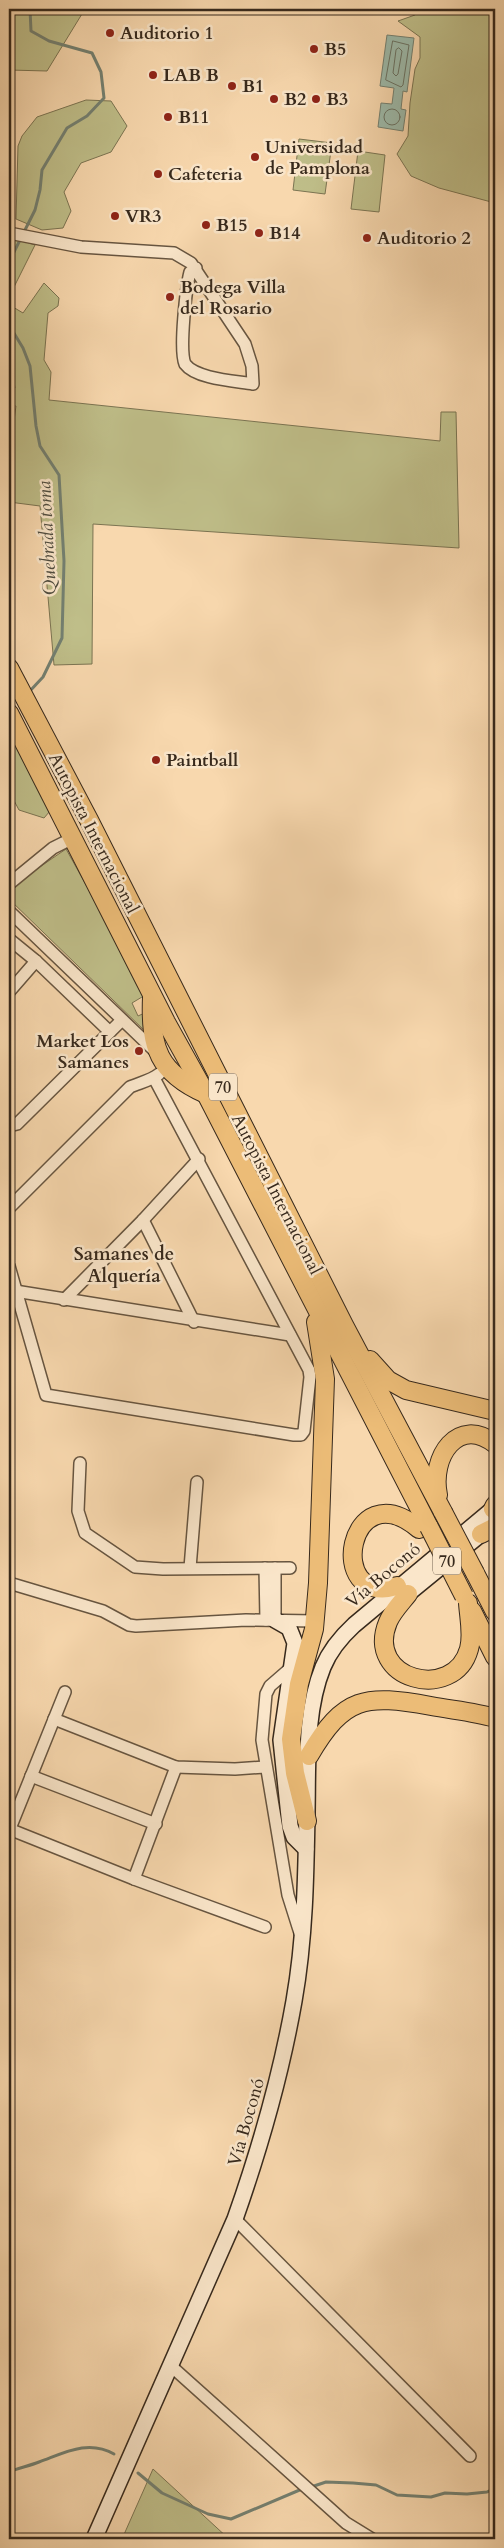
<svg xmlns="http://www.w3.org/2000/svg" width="504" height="2548" viewBox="0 0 504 2548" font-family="Cardo,serif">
<rect width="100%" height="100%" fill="#f8d8ae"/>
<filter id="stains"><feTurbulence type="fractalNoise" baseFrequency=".004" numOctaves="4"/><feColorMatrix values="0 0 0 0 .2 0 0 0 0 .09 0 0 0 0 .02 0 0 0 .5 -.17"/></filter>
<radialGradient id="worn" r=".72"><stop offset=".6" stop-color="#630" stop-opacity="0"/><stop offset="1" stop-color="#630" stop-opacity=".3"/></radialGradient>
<!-- green -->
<g fill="#bfbe89" stroke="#7b7452">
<polygon points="9,9 85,9 47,71 9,70"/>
<polygon points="420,9 495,9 495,203 439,188 411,176 397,154 408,136 410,103 415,69 420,58 420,37 398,21 415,15"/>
<polygon points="9,93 12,93 14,209 9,209"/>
<polygon points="86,100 111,101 127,126 111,152 81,163 64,192 71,211 63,228 42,230 16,219 18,146 22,136 37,117"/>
<polygon points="299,139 332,143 325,194 293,190"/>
<polygon points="358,151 385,155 379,212 351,209"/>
<polygon points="9,236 35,245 9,297 13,307 23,313 44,283 59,298 58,306 48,313 44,360 51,372 49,400 440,441 441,412 456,412 459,548 93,524 92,664 54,665 40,506 9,502 9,456 16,406 9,406 9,390 15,388 9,351"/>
<polygon points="9,729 50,811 44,818 19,810 11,795 9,795"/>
<polygon points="66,849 147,994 132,1003 138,1016 149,1011 146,1032 9,899 9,888"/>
<polygon points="153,2469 229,2539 122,2539"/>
</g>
<!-- water -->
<polygon fill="#9dbaaa" stroke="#748071" points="387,35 414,38 407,92 403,91 401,109 406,110 403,131 378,127 381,103 392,104 394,88 380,86"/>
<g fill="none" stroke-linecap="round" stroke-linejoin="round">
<!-- shore -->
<g stroke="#6a7263" stroke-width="1">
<polygon points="393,41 409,45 403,85 401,87 386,80"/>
<polygon points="399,48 402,51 398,74 396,76 393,73 396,50"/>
<circle cx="392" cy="117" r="8"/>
</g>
<!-- stream -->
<g stroke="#748071" stroke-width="3">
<polyline points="9,262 35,210 40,190 42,170 67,128 87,116 104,98 101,72 92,53 49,41 31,31 30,9"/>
<polyline points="9,325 23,348 30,366 36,426 40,446 59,475 64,561 62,638 43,677 29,692"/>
<path d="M9 2472C18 2468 29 2466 39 2462 64 2453 88 2439 114 2454"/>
<polyline points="138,2473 162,2493 208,2514 231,2519 302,2489"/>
<polyline points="311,2487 326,2482 353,2483 376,2485 397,2495 431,2497 445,2493 467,2494 487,2492 495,2488"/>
</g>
<defs>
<g id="minor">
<path d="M9 233 81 247 174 253 191 263 245 344 252 366 253 384C236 381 196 379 185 364 179 350 186 288 190 272L196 268"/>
<polyline points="9,884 53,848 73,838"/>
<polyline points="9,911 157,1053"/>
<polyline points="9,939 36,961 110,1032"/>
<polyline points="9,992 36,961"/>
<polyline points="9,1126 17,1124 122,1020"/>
<path d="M9 1208 130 1087C139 1083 152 1080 159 1074"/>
<polyline points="143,1220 194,1322"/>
<polyline points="9,1266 46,1395 294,1435 301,1435 304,1431 310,1377 309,1370 154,1078"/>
<polyline points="15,1291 290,1335"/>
<polyline points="64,1300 143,1220 199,1159"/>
<polyline points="80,1463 78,1511 85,1533 135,1567 163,1569 290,1568"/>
<polyline points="190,1568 197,1482"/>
<polyline points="265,1568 266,1620"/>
<polyline points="9,1583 103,1611 129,1625 136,1626 246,1620 315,1621"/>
<polyline points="275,1620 275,1568"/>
<polyline points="293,1666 270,1686 266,1694 262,1740 288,1895 300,1933"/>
<polyline points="54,1719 176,1767 235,1769 265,1767"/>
<polyline points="31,1776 156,1824"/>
<polyline points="9,1829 134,1879 265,1927"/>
<polyline points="9,1831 65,1692"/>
<polyline points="134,1879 176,1767"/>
<polyline points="235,2219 470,2456"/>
<polyline points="171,2366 346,2523 372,2539"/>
</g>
<g id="secondary">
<polyline points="399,1601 481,1534"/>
<polyline points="275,1620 289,1628 295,1643 281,1740 290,1826 294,1837 306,1849"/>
<path d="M94 2539 235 2219C260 2148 281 2075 294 2001 305 1939 306 1875 307 1812 308 1765 305 1711 323 1667 330 1650 341 1637 354 1625L493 1509"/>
</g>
<g id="trunk">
<polyline points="9,668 89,820 344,1325 443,1512"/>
<polyline points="9,713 166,1022 206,1094 429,1527"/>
<path d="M152 997C150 1047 158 1073 206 1094"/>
<polyline points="370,1360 388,1380 406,1390 495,1411"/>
<path d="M438 1495C430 1457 458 1415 495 1444"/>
<polyline points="493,1509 495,1505"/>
<polyline points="481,1534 495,1527"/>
<polyline points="475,1573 495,1612"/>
<path d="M397 1586C324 1608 348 1469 419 1529"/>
<path d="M408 1594C401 1603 392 1612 388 1622 364 1680 454 1703 469 1649 473 1635 469 1618 468 1603"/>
<polyline points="472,1611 495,1657"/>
<path d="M309 1756C344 1696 365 1694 431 1706 452 1710 475 1712 495 1718"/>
<polyline points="307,1821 295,1773 291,1739 299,1684 314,1629 318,1583 325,1379 316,1322"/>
</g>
</defs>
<!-- minor casing -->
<use href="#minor" stroke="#675540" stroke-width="14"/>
<!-- secondary casing -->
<use href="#secondary" stroke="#37291c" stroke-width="18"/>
<!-- trunk casing -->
<use href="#trunk" stroke="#37291c" stroke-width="20"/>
<!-- minor -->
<use href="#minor" stroke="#fae6ca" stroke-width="11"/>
<!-- secondary -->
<use href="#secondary" stroke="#fae6ca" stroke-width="15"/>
<!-- trunk -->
<use href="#trunk" stroke="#ecbc77" stroke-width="18"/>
<defs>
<g id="trunk-bridge">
<polyline points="443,1512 475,1573"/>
<polyline points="429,1527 464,1596"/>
</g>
</defs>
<!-- trunk-bridge casing -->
<use href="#trunk-bridge" stroke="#37291c" stroke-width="20" stroke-linecap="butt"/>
<!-- trunk-bridge -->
<use href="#trunk-bridge" stroke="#ecbc77" stroke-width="18"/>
</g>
<!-- markers -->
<g fill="#8f2418" stroke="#fae6ca" stroke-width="2">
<circle cx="110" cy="33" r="5"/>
<circle cx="314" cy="49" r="5"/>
<circle cx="153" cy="75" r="5"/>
<circle cx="232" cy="86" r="5"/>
<circle cx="274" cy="99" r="5"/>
<circle cx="316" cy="99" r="5"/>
<circle cx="168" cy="117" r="5"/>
<circle cx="255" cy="157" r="5"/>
<circle cx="158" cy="174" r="5"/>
<circle cx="115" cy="216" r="5"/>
<circle cx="206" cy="225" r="5"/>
<circle cx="259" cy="233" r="5"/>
<circle cx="367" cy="238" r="5"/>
<circle cx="170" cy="297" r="5"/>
<circle cx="156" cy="760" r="5"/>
<circle cx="139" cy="1051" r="5"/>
</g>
<g text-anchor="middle" stroke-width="5" stroke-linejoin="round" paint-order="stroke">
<!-- shield labels -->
<g fill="#fae6ca" stroke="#726250" stroke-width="1">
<rect x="209" y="1073.5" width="28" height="27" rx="4"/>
<rect x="433" y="1547.5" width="28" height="27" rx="4"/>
</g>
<g font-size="16" font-weight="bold" fill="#37291c">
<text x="223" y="1093">70</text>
<text x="447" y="1567">70</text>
</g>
<!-- poi labels -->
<g font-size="18" font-weight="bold" fill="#37291c" stroke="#fae6ca" text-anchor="start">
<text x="120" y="39">Auditorio 1</text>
<text x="324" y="55">B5</text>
<text x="163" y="81">LAB B</text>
<text x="242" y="92">B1</text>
<text x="284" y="105">B2</text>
<text x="326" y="105">B3</text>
<text x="178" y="123">B11</text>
<text x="265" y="153">Universidad<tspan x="265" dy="21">de Pamplona</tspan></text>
<text x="168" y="180">Cafeteria</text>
<text x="125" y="222">VR3</text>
<text x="216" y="231">B15</text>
<text x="269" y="239">B14</text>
<text x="377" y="244">Auditorio 2</text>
<text x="180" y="293">Bodega Villa<tspan x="180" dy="21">del Rosario</tspan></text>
<text x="166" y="766">Paintball</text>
<text x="129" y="1047" text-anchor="end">Market Los<tspan x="129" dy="21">Samanes</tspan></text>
</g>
<!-- street labels -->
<g font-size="18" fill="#37291c" stroke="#fae6ca">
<text transform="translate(94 833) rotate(63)" y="6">Autopista Internacional</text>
<text transform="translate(277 1194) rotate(63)" y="6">Autopista Internacional</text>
<text transform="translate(383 1575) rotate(-40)" y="6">Vía Boconó</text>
<text transform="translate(246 2122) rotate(-74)" y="6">Vía Boconó</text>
</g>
<!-- water labels -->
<g font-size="19" font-style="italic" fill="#504d40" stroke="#fae6ca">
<text transform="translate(46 538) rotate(-93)" y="7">Quebrada toma</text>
</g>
<!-- neighbourhood labels -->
<g font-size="19" font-weight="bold" fill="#37291c" stroke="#fae6ca">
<text x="124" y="1260">Samanes de<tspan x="124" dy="22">Alquería</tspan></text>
</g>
</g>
<!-- margin -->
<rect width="504" height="2548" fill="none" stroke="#f8d8ae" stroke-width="30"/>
<rect x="10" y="10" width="484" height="2528" fill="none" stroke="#37291c" stroke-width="2.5"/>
<rect x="15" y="15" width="474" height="2518" fill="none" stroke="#37291c"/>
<rect width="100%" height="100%" filter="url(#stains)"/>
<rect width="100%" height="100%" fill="url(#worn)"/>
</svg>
